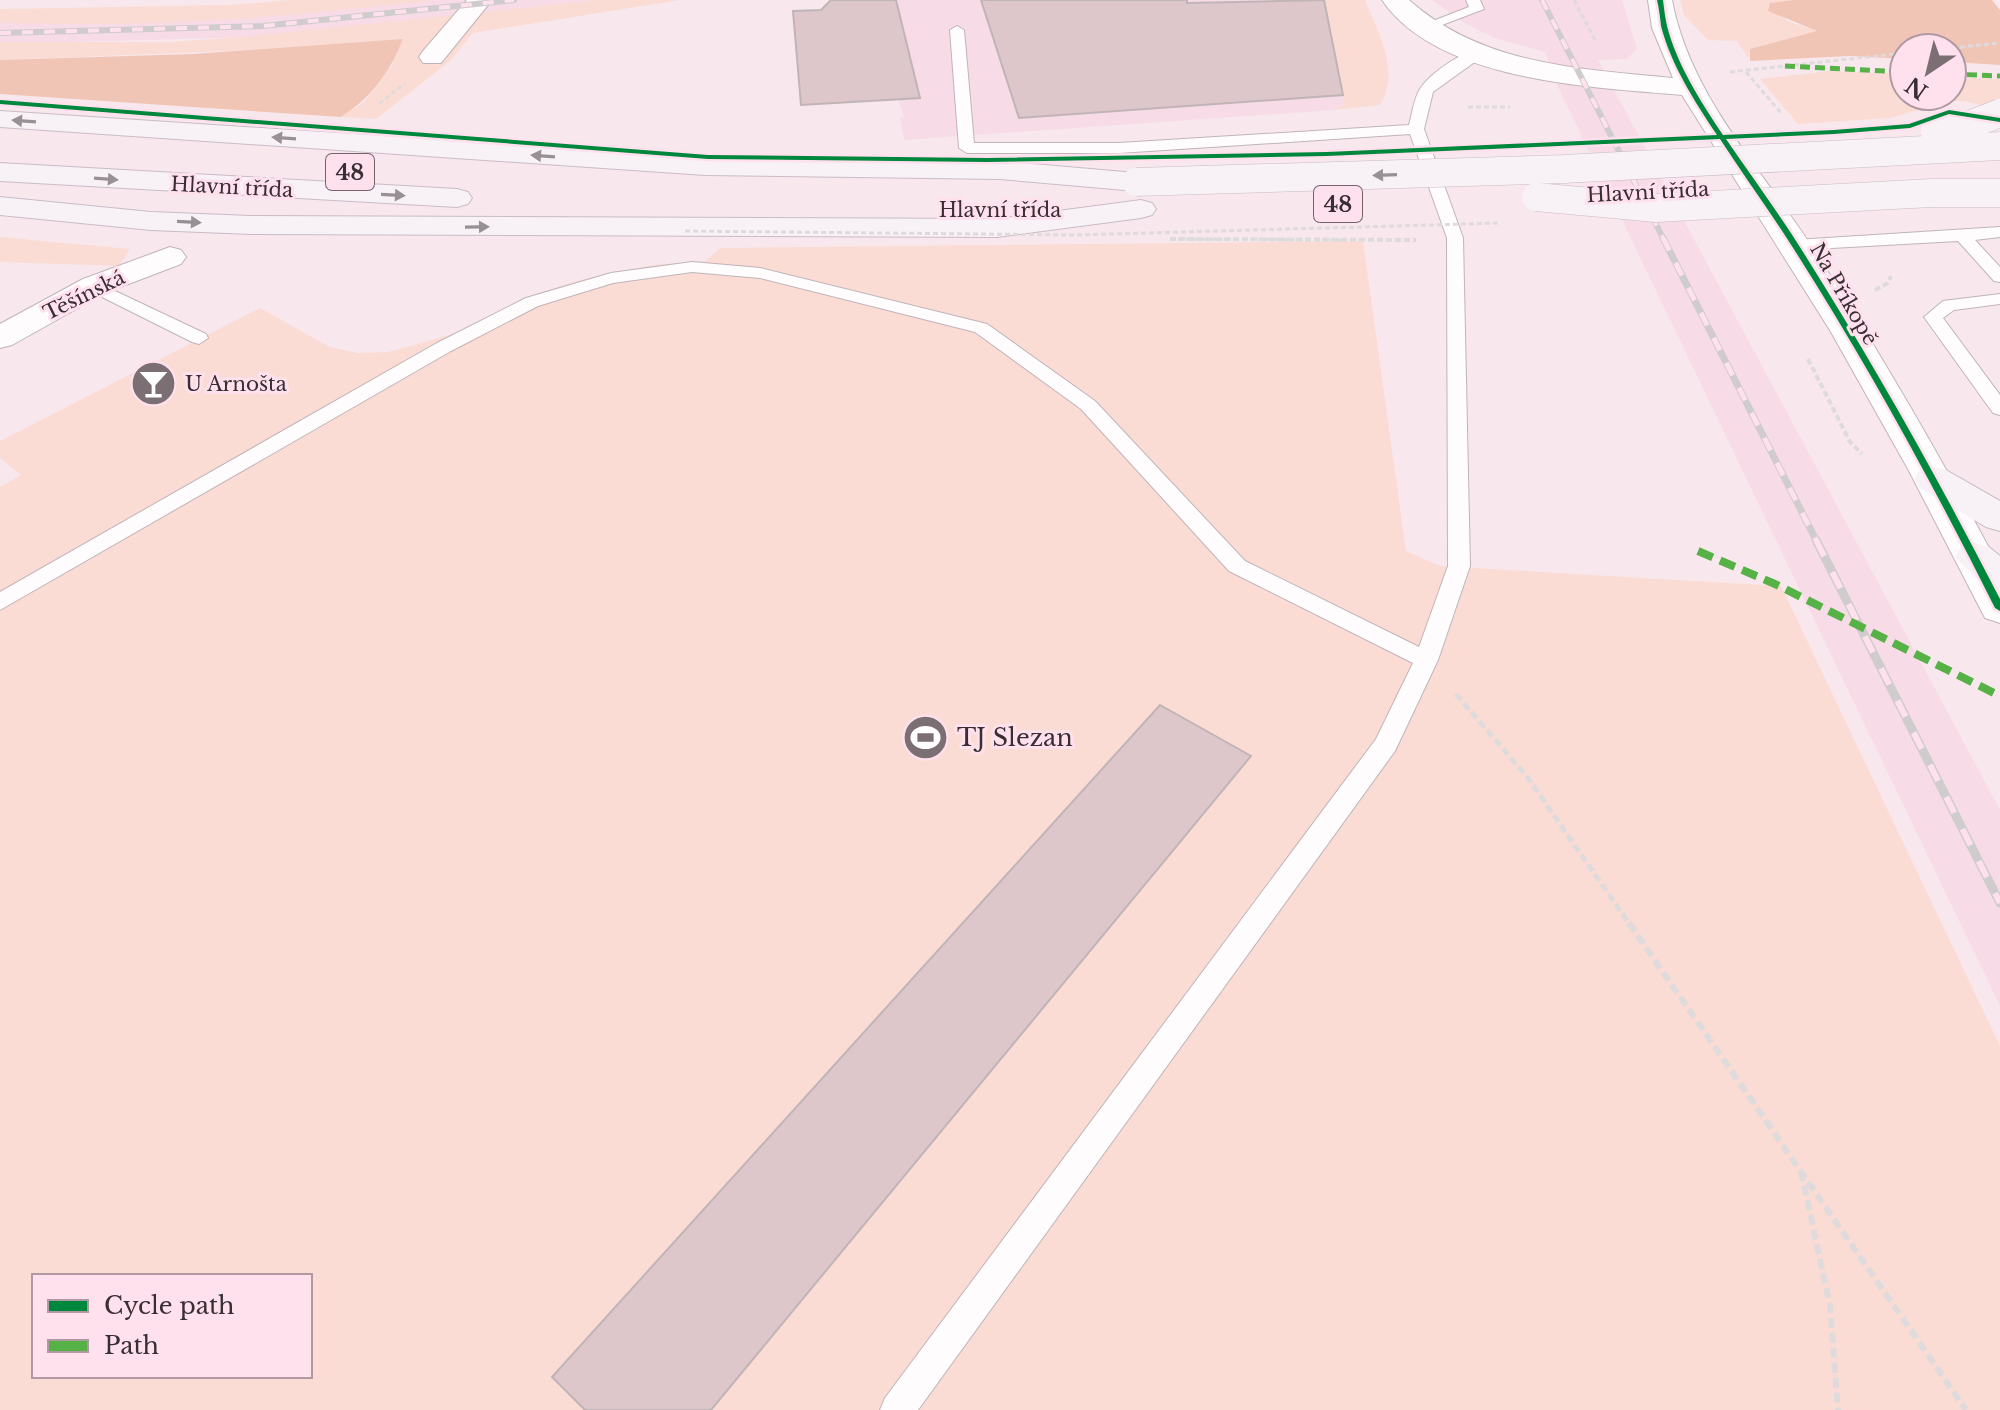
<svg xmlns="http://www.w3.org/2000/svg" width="2000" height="1410" viewBox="0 0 2000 1410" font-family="'Libre Baskerville',serif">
<rect width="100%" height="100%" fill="#f8e8ee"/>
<!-- built -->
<g fill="#f7dbe6">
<polygon points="432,0 599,0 258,37 0,44 0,21"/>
<polygon points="831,0 1323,0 1345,104 1334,110 904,140 900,117 904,117 898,99 801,105 793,11 821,10"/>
<polygon points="1432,0 1622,0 1637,49 1627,59 1598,60 2000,810 2000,1006 1559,89 1545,52 1495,38 1464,23"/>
</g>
<!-- green -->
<g fill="#fadcd4" fill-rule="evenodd">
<path d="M289 0H434C289 17 145 29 0 22V9L229 5Z"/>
<polygon points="599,0 680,0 473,33 449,62 376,119 341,117 364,102 394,63 256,50 0,60 0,42 169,42 243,37"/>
<path d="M1323 0H1365C1378 33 1401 71 1380 105L1334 110 1345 104Z"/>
<polygon points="1680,0 1793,0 1770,3 1787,21 1818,31 1751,49 1748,58 1737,41 1708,40 1684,15"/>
<polygon points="1829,71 1904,74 1904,96 1952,96 1952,77 2000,79 2000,110 1964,101 1948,101 1891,118 1798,124 1760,79"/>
<polygon points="0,237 130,249 119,266 0,262"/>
<path d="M1363 241 1406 551 1440 566 1781 586 2000 1046V1410H0V487L21 475 0 458V441L260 308 330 347 358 353 388 352 453 334 535 294 580 280 652 265 705 261 720 248ZM34 1276H310V1376H34Z"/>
</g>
<!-- forest -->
<g fill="#f1c5b5">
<polygon points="1793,0 1992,0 2000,10 2000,65 1952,62 1952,48 1904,48 1904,59 1850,56 1750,61 1750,49 1817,31 1768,11 1770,3"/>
<path d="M403 39C390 72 371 98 341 117L0 94V60L193 54Z"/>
</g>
<!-- building -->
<g fill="#ddc7ca" stroke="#c1b4b7" stroke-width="2">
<polygon points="831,0 896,0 920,98 801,105 793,11 821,10"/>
<polygon points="981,0 1187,0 1187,3 1324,0 1343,95 1019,118"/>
<polygon points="1160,705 1251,756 711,1410 585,1410 552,1377"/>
</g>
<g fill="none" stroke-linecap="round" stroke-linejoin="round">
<defs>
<g id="lane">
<polygon points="1466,0 1480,0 1484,9 1429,30 1417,27 1469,7"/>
<path d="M957 26 964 30 974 143H1119L1409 125C1412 114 1414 98 1420 89 1429 74 1467 47 1483 50V56L1433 92 1424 129 1463 238 1470 566 1438 660 1395 751 918 1410H880L885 1398 1376 739 1413 663 1229 571 1081 409 975 332 760 278 692 272 613 283 538 306 451 351 0 610V592L437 343 526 298 611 273 692 262 760 268 987 324 1095 401 1245 561 1419 647 1448 566 1447 238 1410 134 1119 153H967L959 148 950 30Z"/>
<polygon points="2000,227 2000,237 1975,240 2000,267 2000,282 1994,281 1958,241 1795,250 1786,245 1795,240"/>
<polygon points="94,281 206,334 208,338 199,344 192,342 88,290 85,286"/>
<polygon points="2000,294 2000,304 1954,310 1943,318 2000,395 2000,415 1993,413 1924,317 1943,301"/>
</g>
<g id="street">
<polygon points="467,0 492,0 441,63 423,63 419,57 423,51"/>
<path d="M1382 0H1409C1482 65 1579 69 1673 78L1652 28 1648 0H1672C1689 92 1757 164 1808 241 1876 345 1938 452 1996 561L2000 568V623L1985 618 1908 469 1831 332 1682 95C1593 87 1438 82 1382 0Z"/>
<polygon points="170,247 181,250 186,257 181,264 105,293 12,345 0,348 0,324 83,279"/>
</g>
<g id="primary">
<polygon points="0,111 705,157 1000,161 1136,173 1146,176 1151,182 1146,188 1136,191 1000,179 705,175 0,127"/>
<polygon points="0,163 457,189 468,192 472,198 468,204 457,207 0,181"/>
<polygon points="0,197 151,212 251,216 997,219 1141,200 1152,203 1156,209 1152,215 1141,218 997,237 251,234 151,230 0,215"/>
<polygon points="1933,467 1946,470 2000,501 2000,531 1986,527 1920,488 1914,479 1920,470"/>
<polygon points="1975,543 1989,547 2000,556 2000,592 1986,588 1955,557 1961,547"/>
</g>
</defs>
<!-- lane casing -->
<use href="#lane" stroke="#c0b4b9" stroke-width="2"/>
<!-- street casing -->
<use href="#street" stroke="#c0b4b9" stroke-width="2"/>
<!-- primary casing -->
<use href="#primary" stroke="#cabbc6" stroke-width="2"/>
<!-- path-far3 -->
<g stroke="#dfdadc" stroke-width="3" stroke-dasharray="5 3" stroke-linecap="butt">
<polyline points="1574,0 1595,40"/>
<polyline points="1952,48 2000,43"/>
<polyline points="1730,72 1904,53"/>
<polyline points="1746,72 1781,113"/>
<polyline points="379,104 405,83"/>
<polyline points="1468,107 1510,107"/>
<polyline points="1170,239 1347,240"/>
</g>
<!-- path-far2 -->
<g stroke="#dfdadc" stroke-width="4" stroke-dasharray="6 3" stroke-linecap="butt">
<polyline points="1170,239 1416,240"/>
<polyline points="1875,290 1888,283 1891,276"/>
<polyline points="1808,359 1850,442 1862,454"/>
</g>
<!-- path-far1 -->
<polyline stroke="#dfdadc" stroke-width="5" stroke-dasharray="8 4" stroke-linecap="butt" points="1456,694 1528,778 1630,925"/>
<!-- path -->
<g stroke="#dfdadc" stroke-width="6" stroke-dasharray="10 5" stroke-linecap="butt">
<polyline points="1629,923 1966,1410"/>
<polyline points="1801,1171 1830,1306 1838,1410"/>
</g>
<!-- lane -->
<use href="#lane" fill="#fefcfc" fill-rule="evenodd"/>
<!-- street -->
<use href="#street" fill="#fefcfc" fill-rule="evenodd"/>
<!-- primary -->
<use href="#primary" fill="#f8f1f6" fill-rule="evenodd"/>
<defs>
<g id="rail-far2">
<polyline points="1542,0 1664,240"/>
<polyline points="0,33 263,26 514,0"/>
</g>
<polyline id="rail-far1" points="1663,238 1817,542"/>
<polyline id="rail" points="1816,540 2000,903"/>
</defs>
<!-- rail-far2 casing -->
<use href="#rail-far2" stroke="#d0ccce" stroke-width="6"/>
<!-- rail-far1 casing -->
<use href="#rail-far1" stroke="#d0ccce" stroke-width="7"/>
<!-- rail casing -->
<use href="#rail" stroke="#d0ccce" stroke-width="9"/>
<!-- rail-far2 -->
<use href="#rail-far2" stroke="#ffe1ed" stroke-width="4" stroke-dasharray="11" stroke-linecap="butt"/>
<!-- rail-far1 -->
<use href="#rail-far1" stroke="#ffe1ed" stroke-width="5" stroke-dasharray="14" stroke-linecap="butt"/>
<!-- rail -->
<use href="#rail" stroke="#ffe1ed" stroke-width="6" stroke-dasharray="18" stroke-linecap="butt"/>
<defs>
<g id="primary-bridge">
<polyline points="1935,132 1964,127 2000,113"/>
<polyline points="1136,182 1564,169 2000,146"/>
<polyline points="1536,197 1656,208 1931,193 2000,193"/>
</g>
</defs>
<!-- primary-bridge casing -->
<use href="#primary-bridge" stroke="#cabbc6" stroke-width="29" stroke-linecap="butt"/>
<!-- path-bridge -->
<polyline stroke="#dfdadc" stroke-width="3" stroke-dasharray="5 3" stroke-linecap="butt" points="685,231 1077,235 1500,223"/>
<!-- primary-bridge -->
<use href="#primary-bridge" stroke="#f8f1f6" stroke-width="28"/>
<!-- quiet-far1 -->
<g stroke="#56b246" stroke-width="5" stroke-dasharray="10 5" stroke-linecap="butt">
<polyline points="1785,66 1904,72"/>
<polyline points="1952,74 2000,76"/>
</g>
<!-- quiet -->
<polyline stroke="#56b246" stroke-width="8" stroke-dasharray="16 8" stroke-linecap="butt" points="1698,551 1775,584 2000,696"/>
<defs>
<path id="cycleway" d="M1657 0H1663C1664 8 1665 17 1667 26 1677 65 1701 102 1723 135L1834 130 1909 124 1949 110 2000 118V122L1949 114 1910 128 1834 134 1726 139C1750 174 1775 208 1798 244 1871 359 1938 478 2000 599V611L1995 608C1932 482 1864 358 1788 240 1766 206 1742 173 1720 139L1327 156 987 162 708 159 0 104V100L708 155 987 158 1327 152 1717 135C1695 102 1671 65 1661 26 1660 17 1659 8 1657 0Z"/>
</defs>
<!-- cycleway casing -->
<use href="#cycleway" stroke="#ffe1ed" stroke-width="5"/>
<!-- cycleway -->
<use href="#cycleway" fill="#00873e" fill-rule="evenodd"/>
</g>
<!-- one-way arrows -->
<defs><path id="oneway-solid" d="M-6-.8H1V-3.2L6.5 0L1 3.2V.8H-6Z" transform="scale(2)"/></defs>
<g fill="#989094">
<use href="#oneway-solid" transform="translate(24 121) rotate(-176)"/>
<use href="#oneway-solid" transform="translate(284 138) rotate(-176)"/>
<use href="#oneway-solid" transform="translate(543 156) rotate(-176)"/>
<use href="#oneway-solid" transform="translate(1385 175) rotate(178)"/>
<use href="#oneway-solid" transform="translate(106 179) rotate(4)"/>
<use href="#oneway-solid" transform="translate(393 195) rotate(3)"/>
<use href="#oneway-solid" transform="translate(189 222) rotate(3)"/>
<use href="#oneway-solid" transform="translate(477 227) rotate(-1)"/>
</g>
<!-- icons -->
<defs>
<symbol id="bar-disc" viewBox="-11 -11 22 22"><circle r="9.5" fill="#7c6f74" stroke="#ffe1ed"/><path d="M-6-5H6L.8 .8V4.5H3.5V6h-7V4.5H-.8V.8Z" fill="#fff"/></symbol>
<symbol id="stadium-disc" viewBox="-11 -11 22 22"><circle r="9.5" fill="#7c6f74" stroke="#ffe1ed"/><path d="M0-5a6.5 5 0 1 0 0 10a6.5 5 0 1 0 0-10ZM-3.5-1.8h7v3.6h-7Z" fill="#fff"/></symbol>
</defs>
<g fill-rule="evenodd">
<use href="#bar-disc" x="128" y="358" width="51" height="51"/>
<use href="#stadium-disc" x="900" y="712" width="51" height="51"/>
</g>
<g text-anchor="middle" stroke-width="6" stroke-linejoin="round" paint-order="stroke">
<!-- far-street labels -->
<g font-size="20" fill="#392e32" stroke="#ffe1ed">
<text transform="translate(232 187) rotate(3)" y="7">Hlavní třída</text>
<text transform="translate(1648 192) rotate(-3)" y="7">Hlavní třída</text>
<text x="1000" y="217">Hlavní třída</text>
<text transform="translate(1844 294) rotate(60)" y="7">Na Příkopě</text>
<text transform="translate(84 295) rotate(-26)" y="7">Těšínská</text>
</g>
<!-- far-poi labels -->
<g font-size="20" fill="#392e32" stroke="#ffe1ed" text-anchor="start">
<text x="185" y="391">U Arnošta</text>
</g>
<!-- shield labels -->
<g fill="#ffe1ed" stroke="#74646a" stroke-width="2">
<rect x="326" y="154" width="48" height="36" rx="6"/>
<rect x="1314" y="186" width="48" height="36" rx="6"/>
</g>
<g font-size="22" font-weight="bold" fill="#392e32">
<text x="350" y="180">48</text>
<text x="1338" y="212">48</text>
</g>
<!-- poi labels -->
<g font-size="24" fill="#392e32" stroke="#ffe1ed" text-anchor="start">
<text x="957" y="746">TJ Slezan</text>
</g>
</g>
<!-- legend -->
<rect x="32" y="1274" width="280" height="104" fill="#ffe1ed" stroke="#b099a2" stroke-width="2"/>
<rect x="48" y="1300" width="40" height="12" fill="#00873e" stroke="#b099a2" stroke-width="2"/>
<text x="104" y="1314" font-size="24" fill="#392e32">Cycle path</text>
<rect x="48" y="1340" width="40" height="12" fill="#56b246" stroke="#b099a2" stroke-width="2"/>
<text x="104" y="1354" font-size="24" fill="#392e32">Path</text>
<!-- north arrow -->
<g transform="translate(1928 72) rotate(215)"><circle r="38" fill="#ffe1ed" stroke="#b099a2" stroke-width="2"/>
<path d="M0-6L14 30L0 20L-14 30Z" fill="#7c6f74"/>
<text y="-12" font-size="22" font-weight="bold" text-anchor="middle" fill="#392e32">N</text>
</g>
</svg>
